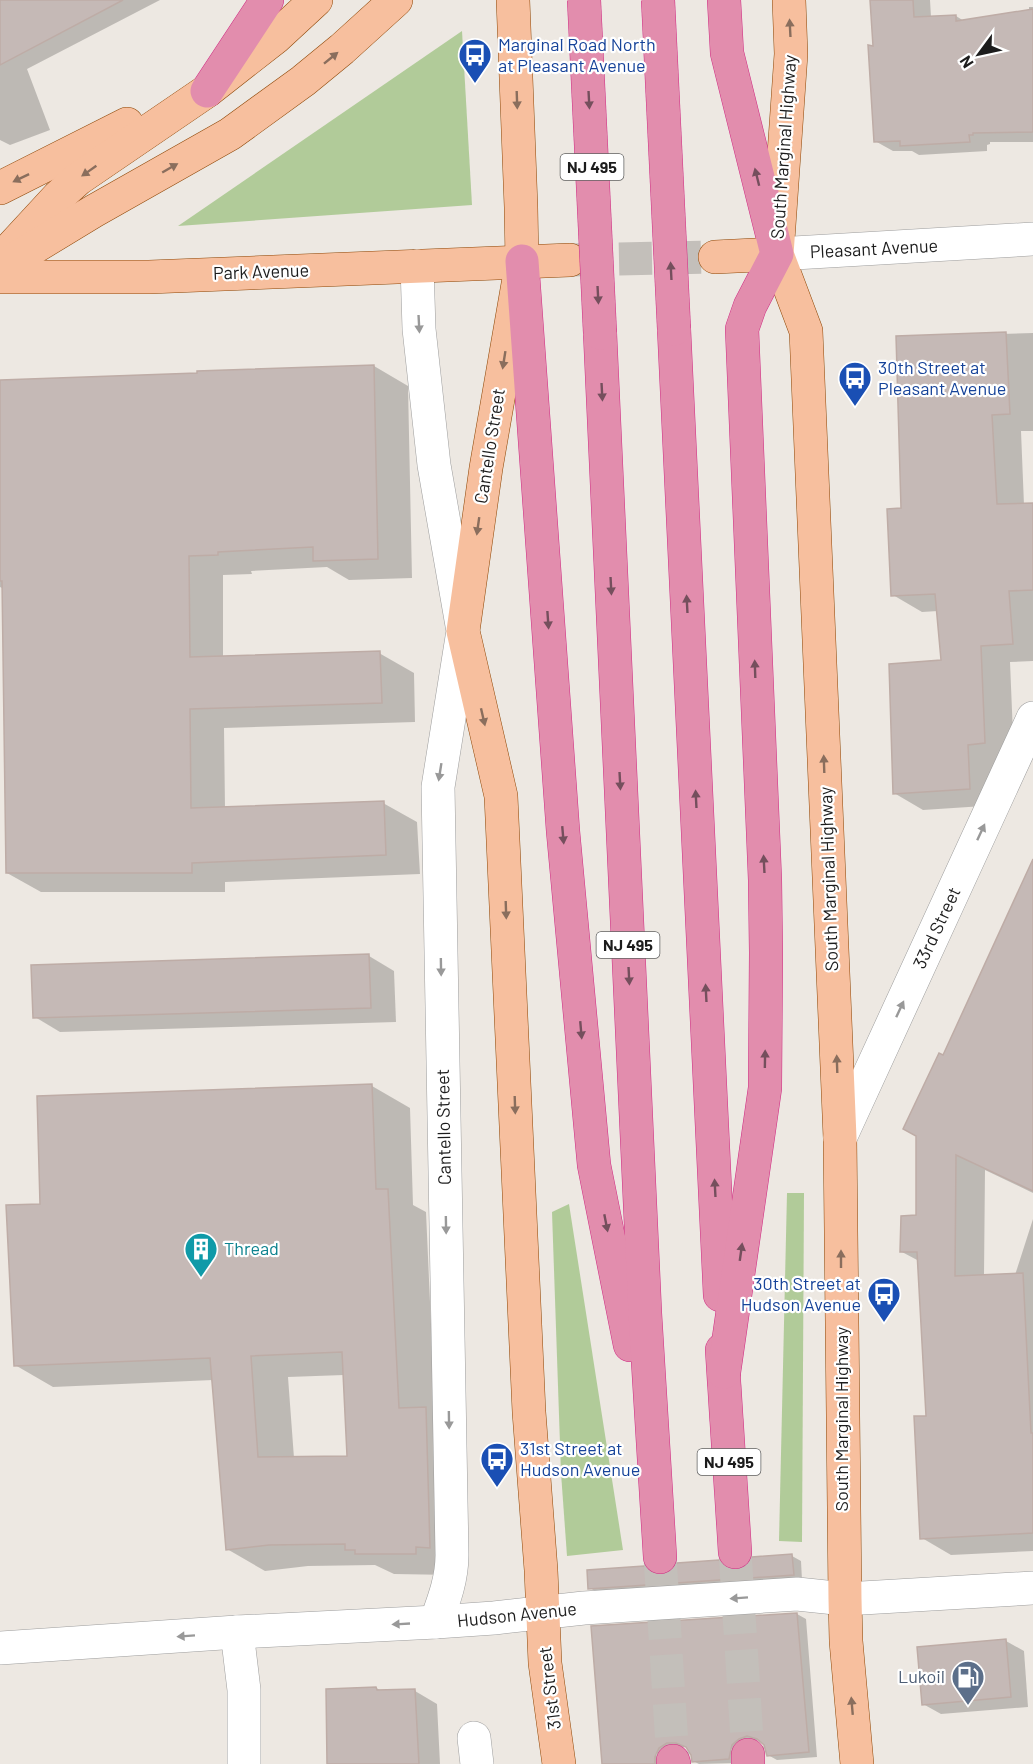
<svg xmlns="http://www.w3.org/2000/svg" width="1033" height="1764" viewBox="0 0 1033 1764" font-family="Barlow,sans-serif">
<rect width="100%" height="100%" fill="#ede8e2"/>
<!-- forest -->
<g fill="#b1cb99">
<polygon points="462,31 472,205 178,226"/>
<polygon points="787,1193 804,1193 802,1542 779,1541"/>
<polygon points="569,1204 623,1550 567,1556 561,1473 552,1212"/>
</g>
<!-- shadow -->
<g fill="#0003" fill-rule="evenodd">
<polygon points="0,0 160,0 27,69 50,130 10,145 0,140"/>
<polygon points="871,0 930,0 931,17 956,16 964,21 1029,11 1029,7 1033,7 1033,142 990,142 990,144 987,145 987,151 919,155 912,151 893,151 875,141 874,47"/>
<polygon points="1033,333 1033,431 1021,431 1024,505 1033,504 1033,661 1010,662 1014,759 999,805 923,810 894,793 942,662 938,611 922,612 893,595 903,510 898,337"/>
<polygon points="374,366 408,386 412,578 349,580 327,567 251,571 252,574 223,575 223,658 379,653 414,673 415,722 224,728 225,808 383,803 417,822 420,874 225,882 225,892 41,892 7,873 4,589 0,587 0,381"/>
<polygon points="1033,862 1033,1193 985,1170 984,1276 1015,1275 1033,1219 1033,1551 951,1555 922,1538 928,1417 919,1261 902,1252 918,1217 944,1057"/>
<polygon points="369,956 394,971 396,1022 60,1032 35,1017"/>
<path d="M372 1086 410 1108 413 1205 426 1212 435 1414 453 1575 394 1574 375 1565 308 1566 265 1571 227 1549 213 1380 53 1387 15 1365 42 1205ZM344 1375 348 1457 294 1458 288 1377Z"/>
<polygon points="792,1556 801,1561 802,1580 598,1593 590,1588 643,1567 656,1576 662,1577 718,1562 731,1571 737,1572"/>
<polygon points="797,1614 806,1619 817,1757 777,1760 768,1755 765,1744 757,1740 748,1743 738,1763 699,1764 693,1761 692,1754 687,1747 677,1747 663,1764 604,1764"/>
<polygon points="1006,1641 1024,1651 1028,1707 941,1714 923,1704"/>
<polygon points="376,1688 382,1691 415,1691 437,1704 440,1764 328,1764"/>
</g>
<!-- building -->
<g fill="#c5b9b6" stroke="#beaca6" stroke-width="1.5" fill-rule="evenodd">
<polygon points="0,0 123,0 0,65"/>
<polygon points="870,0 913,0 914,17 956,15 956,21 1033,9 1033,132 973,133 973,135 969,135 970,142 900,146 900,141 874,142 868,45 873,46"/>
<polygon points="1006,332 1010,414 992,415 997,504 1033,503 1033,590 1009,591 1013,644 981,646 985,743 968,745 970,789 893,794 889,664 941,660 935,594 891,596 887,509 901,508 896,336"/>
<polygon points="374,365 378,559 313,561 313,547 218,552 218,555 189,556 190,657 380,651 382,703 190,709 191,808 384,801 386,855 192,863 192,873 6,873 2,581 0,581 0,380 197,373 197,371"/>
<polygon points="1033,859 1033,1191 956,1155 955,1276 1023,1273 1031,1433 1033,1433 1033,1533 920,1539 914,1416 926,1416 917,1252 900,1252 901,1216 916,1215 916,1136 903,1129 939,1053 943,1055"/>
<polygon points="369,954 371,1008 33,1018 31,965"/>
<path d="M372 1084 376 1189H388L399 1408 426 1407 430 1548 416 1547V1554H355V1550H345V1544L269 1545 226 1550 210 1358 14 1366 6 1205 40 1204 37 1096ZM342 1352 347 1456 258 1457 251 1356Z"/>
<polygon points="792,1554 794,1575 588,1589 587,1570 644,1566 651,1573 662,1576 671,1572 677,1563 719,1560 726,1568 737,1571 746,1567 752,1557"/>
<polygon points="797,1613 809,1752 767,1756 764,1745 757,1739 747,1736 739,1739 732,1745 729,1759 692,1762 691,1755 686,1747 676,1743 667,1743 659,1748 655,1757 655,1764 602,1764 591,1626"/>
<polygon points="1006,1639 1011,1697 922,1705 917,1647"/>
<polygon points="376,1687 377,1690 415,1689 419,1764 327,1764 326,1689"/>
</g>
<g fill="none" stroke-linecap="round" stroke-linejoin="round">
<!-- major-tunnel -->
<polyline stroke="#c3bfba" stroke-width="33" stroke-dasharray="33 16" stroke-linecap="butt" points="570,260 715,257"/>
<!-- highway-tunnel -->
<g stroke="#c3bfba" stroke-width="33" stroke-dasharray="33 16" stroke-linecap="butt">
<polyline points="735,1552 748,1755"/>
<polyline points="660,1557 673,1761"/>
</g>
<defs>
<g id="minor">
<polyline points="777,254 1033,239"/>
<path d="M417 266 419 329 434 465 463 631 438 787 452 1555C452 1579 444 1600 436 1622"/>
<polyline points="840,1138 1033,718"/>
<polyline points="237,1632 244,1690 244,1764"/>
<polyline points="0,1648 237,1632 436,1622 494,1618 584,1608 797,1594 845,1599 1033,1588"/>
<polyline points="474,1738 477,1764"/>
</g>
<g id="major">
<polyline points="513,0 521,207 522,261 486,468 463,631 501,796 529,1412 541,1570 545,1663 559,1764"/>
<polyline points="789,0 791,54 777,254 806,331 840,1138 845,1599 846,1641 857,1764"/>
<polyline points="0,188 127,124"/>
<polyline points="9,250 58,197 78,179 207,91 276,37 316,0"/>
<polyline points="715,257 777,254"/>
<polyline points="0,268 94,211 230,134 303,81 342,49 396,0"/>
<polyline points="0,277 149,277 570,260"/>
</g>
<g id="highway">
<polyline points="207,91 267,0"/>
<polyline points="522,261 563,831 594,1165 630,1345"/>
<polyline points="674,329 720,1295"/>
<polyline points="600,333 645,1313 660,1557"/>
<polyline points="722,1350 735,1552"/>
<polyline points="724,1372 765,1088 766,953 765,880 742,329 750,306 777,254 727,53 724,0"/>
<polyline points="748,1755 748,1764"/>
<polyline points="673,1761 674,1764"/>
</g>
</defs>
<!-- minor casing -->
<use href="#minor" stroke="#9d9d9d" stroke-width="34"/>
<!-- major casing -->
<use href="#major" stroke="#8e4707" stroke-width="34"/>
<!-- highway casing -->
<use href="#highway" stroke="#cf2c83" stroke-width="34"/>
<!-- minor -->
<use href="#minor" stroke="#fff" stroke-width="33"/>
<!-- major -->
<use href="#major" stroke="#f7bf9e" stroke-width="33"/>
<!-- highway -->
<use href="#highway" stroke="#e28dad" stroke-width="33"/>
<defs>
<g id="highway-bridge">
<polyline points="584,0 600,333"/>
<polyline points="658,0 674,329"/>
</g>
</defs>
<!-- highway-bridge casing -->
<use href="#highway-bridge" stroke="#cf2c83" stroke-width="34" stroke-linecap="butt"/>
<!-- highway-bridge -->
<use href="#highway-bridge" stroke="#e28dad" stroke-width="33"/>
</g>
<!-- one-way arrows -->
<defs><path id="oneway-solid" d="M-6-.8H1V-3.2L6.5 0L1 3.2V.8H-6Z" transform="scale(1.5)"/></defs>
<g fill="#8a6e5d">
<use href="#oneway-solid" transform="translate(790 28) rotate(-93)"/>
<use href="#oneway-solid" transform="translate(331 58) rotate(-39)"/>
<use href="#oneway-solid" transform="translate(517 100) rotate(88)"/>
<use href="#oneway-solid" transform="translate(170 168) rotate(-30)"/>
<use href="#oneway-solid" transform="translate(89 171) rotate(145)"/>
<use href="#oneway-solid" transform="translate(21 178) rotate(154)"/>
<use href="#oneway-solid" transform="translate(504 360) rotate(99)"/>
<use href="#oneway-solid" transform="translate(478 526) rotate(98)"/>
<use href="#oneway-solid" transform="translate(483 717) rotate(77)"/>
<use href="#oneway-solid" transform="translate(824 764) rotate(-92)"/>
<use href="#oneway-solid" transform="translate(506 910) rotate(88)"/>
<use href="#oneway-solid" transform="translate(837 1064) rotate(-92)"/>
<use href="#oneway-solid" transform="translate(515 1105) rotate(88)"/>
<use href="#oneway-solid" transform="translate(841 1259) rotate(-90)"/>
<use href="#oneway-solid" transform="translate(852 1706) rotate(-95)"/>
</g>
<g fill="#754f5d">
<use href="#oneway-solid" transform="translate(589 100) rotate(87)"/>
<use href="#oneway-solid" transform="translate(757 177) rotate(-104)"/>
<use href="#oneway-solid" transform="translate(671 271) rotate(-93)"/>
<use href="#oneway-solid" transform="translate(598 295) rotate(87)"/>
<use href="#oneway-solid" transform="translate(602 392) rotate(87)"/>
<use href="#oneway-solid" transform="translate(611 586) rotate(87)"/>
<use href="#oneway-solid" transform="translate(687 604) rotate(-93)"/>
<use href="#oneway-solid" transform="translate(548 620) rotate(86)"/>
<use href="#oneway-solid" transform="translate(755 669) rotate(-92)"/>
<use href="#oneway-solid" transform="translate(620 781) rotate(87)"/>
<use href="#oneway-solid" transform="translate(696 799) rotate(-93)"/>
<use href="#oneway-solid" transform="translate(563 835) rotate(85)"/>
<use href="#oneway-solid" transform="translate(764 864) rotate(-93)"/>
<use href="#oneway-solid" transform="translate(629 976) rotate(87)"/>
<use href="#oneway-solid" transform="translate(706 993) rotate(-93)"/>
<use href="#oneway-solid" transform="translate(581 1030) rotate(85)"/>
<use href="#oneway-solid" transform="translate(765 1059) rotate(-89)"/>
<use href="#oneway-solid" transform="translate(715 1188) rotate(-93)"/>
<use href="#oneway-solid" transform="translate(606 1223) rotate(79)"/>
<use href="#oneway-solid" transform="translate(741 1252) rotate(-82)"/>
</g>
<g fill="#999">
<use href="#oneway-solid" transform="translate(419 324) rotate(87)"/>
<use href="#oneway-solid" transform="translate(440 772) rotate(99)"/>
<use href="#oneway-solid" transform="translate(981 832) rotate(-65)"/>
<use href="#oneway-solid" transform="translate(441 967) rotate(89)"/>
<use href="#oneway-solid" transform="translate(900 1009) rotate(-65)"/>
<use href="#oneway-solid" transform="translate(446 1225) rotate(89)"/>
<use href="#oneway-solid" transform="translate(449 1420) rotate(89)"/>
<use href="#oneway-solid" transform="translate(739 1598) rotate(176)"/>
<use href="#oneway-solid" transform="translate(401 1624) rotate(177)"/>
<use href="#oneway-solid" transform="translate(186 1636) rotate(176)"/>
</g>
<!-- icons -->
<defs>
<symbol id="bus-pin" viewBox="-11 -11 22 30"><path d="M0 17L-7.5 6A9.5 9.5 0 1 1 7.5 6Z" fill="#1a4fb4" stroke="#fff"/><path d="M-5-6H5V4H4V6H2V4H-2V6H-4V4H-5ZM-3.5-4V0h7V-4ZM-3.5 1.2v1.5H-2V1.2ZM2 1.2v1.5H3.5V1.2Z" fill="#fff"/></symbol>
<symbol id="building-pin" viewBox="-11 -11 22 30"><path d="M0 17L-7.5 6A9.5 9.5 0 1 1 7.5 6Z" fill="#0f9aa8" stroke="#fff"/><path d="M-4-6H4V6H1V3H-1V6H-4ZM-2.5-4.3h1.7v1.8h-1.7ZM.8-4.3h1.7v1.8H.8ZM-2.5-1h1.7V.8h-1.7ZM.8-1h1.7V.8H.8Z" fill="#fff"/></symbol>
<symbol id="fuel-pin" viewBox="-11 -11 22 30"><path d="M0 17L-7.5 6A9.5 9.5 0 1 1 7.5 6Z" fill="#5c6f8a" stroke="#fff"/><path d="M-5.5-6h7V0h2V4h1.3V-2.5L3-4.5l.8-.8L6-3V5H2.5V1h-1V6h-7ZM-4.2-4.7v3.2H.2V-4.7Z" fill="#fff"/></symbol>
</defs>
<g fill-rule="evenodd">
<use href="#bus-pin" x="456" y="36" width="38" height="52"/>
<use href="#bus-pin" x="836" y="359" width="38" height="52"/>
<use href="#building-pin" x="182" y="1230" width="38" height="52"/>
<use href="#bus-pin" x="865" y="1275" width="38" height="52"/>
<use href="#bus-pin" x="478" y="1440" width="38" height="52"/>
<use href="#fuel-pin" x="949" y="1658" width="38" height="52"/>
</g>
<g text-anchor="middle" stroke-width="4.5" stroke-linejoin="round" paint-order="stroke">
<!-- shield labels -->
<g fill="#fff" stroke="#606060" stroke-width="1.5">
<rect x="560.5" y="154" width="63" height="26" rx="4.5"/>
<rect x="596.5" y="932" width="63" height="26" rx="4.5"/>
<rect x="697.5" y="1449" width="63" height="26" rx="4.5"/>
</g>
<g font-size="16" font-weight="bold" fill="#1c1c1c">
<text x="592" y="173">NJ 495</text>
<text x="628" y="951">NJ 495</text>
<text x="729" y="1468">NJ 495</text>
</g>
<!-- transit labels -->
<g font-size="18" fill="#164399" stroke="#fff" text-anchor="start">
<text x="498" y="51">Marginal Road North<tspan x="498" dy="21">at Pleasant Avenue</tspan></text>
<text x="878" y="374">30th Street at<tspan x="878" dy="21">Pleasant Avenue</tspan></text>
<text x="861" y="1290" text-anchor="end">30th Street at<tspan x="861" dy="21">Hudson Avenue</tspan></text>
<text x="520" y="1455">31st Street at<tspan x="520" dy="21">Hudson Avenue</tspan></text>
</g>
<!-- street labels -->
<g font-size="18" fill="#1c1c1c" stroke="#fff">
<text transform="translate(784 147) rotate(-86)" y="6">South Marginal Highway</text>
<text transform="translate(874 249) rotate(-3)" y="6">Pleasant Avenue</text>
<text transform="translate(261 272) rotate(-2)" y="6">Park Avenue</text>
<text transform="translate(490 446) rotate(-81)" y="6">Cantello Street</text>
<text transform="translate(829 879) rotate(-92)" y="6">South Marginal Highway</text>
<text transform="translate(937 928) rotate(-65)" y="6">33rd Street</text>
<text transform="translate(444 1127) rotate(-91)" y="6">Cantello Street</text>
<text transform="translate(842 1419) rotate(-90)" y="6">South Marginal Highway</text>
<text transform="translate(517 1615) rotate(-6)" y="6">Hudson Avenue</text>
<text transform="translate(550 1688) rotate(-97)" y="6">31st Street</text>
</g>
<!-- culture labels -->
<g font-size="18" fill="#0d838f" stroke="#fff" text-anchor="start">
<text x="224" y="1255">Thread</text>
</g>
<!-- service labels -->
<g font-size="18" fill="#4e5e75" stroke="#fff" text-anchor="end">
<text x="945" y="1683">Lukoil</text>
</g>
</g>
<!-- north arrow -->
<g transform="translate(979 54) rotate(237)" stroke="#ffffff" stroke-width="4.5" paint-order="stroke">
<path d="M0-4.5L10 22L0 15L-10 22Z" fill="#1c1c1c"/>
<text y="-9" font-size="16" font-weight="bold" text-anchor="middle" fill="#1c1c1c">N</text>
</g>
</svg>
